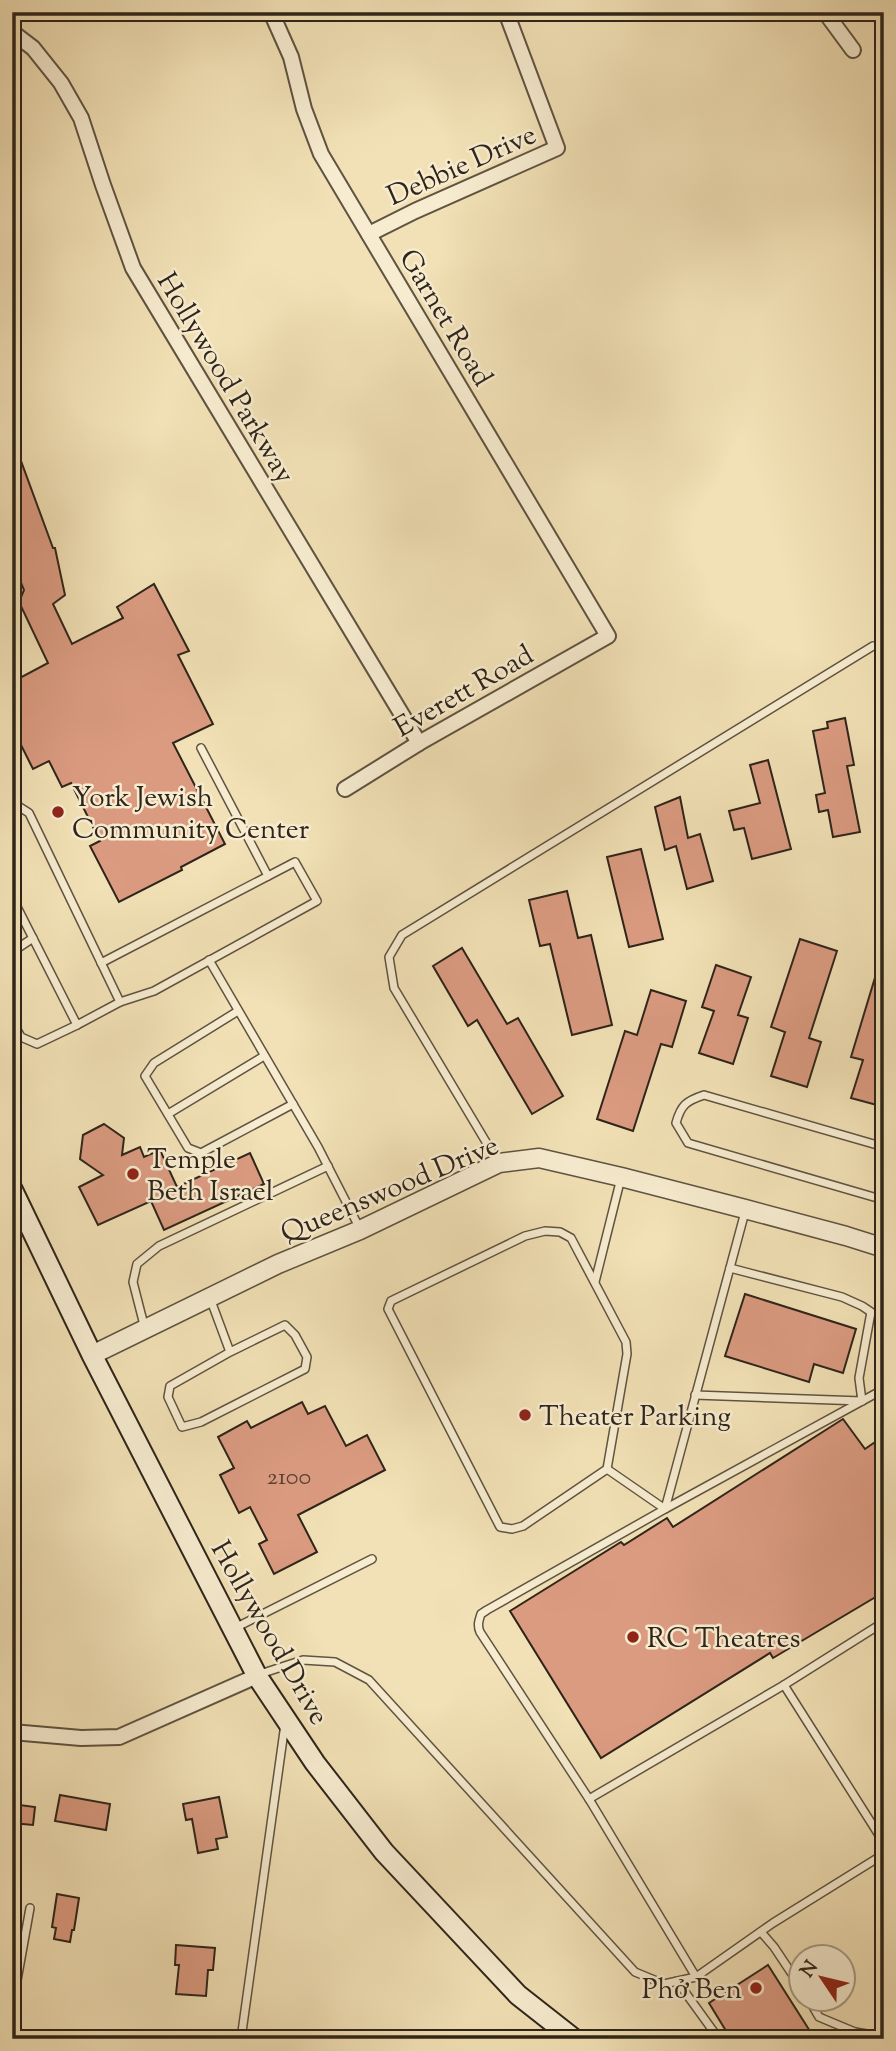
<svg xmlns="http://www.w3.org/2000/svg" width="896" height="2051" viewBox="0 0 896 2051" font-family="'Sorts Mill Goudy',serif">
<rect width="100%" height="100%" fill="#f2e1b6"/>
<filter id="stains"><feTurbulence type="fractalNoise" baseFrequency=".00286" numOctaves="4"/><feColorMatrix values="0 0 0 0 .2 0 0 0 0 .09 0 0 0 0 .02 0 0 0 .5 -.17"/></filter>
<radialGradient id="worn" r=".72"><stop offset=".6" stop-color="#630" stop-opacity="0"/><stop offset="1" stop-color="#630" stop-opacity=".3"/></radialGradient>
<!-- building -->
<g fill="#db9b81" stroke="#2e241a" stroke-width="2">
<polygon points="12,442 14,442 53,548 55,548 65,595 53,604 72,644 123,618 117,607 154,584 189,651 178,655 213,724 173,743 225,844 181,867 182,870 119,902 90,846 100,841 71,783 62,787 49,761 33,769 12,727 12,682 48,663 19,602 24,590 12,561"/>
<polygon points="845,718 854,765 847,766 860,832 833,837 828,810 819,812 816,795 825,793 813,731 828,728 827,722"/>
<polygon points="768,760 791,849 752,859 744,828 734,830 729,811 760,803 750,765"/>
<polygon points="680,797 688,838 700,834 713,881 687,889 676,846 665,850 655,807"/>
<polygon points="641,849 663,939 629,947 607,857"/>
<polygon points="567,891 578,938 591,935 612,1025 572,1035 550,944 540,946 529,900"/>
<polygon points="800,939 837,951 809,1038 821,1042 807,1087 771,1076 785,1032 771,1027"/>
<polygon points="462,948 507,1024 518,1018 563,1096 532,1114 477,1020 468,1026 433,966"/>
<polygon points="880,961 884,961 884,1107 851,1098 863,1060 851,1057"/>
<polygon points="716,965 751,977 738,1015 748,1018 733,1064 699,1053 714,1011 702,1007"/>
<polygon points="651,990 686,1001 672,1047 661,1044 633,1131 597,1119 625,1031 637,1035"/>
<polygon points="104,1124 124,1138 122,1155 140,1147 144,1157 160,1150 177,1187 250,1153 264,1184 164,1230 151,1201 98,1225 79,1187 103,1175 80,1159 83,1135"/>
<polygon points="745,1294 856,1329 843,1373 814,1364 809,1382 725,1356"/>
<polygon points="302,1402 308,1414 325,1406 346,1446 367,1435 385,1470 298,1515 317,1552 274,1574 259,1544 267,1540 250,1507 239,1513 220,1475 234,1468 218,1437 247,1421 251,1428"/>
<polygon points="843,1419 865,1449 884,1436 884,1592 773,1658 770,1653 601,1758 510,1611 621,1542 624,1545 667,1518 673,1527"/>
<polygon points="60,1795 110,1804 106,1830 55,1821"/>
<polygon points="219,1797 227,1837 216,1839 218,1849 198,1853 192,1819 186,1820 183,1804"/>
<polygon points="12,1804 35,1807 33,1825 12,1823"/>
<polygon points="57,1894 79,1898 74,1930 72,1930 70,1942 54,1939 56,1928 52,1927"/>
<polygon points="176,1945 215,1948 213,1970 208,1970 206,1996 176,1994 179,1965 175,1965"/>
<polygon points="768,1965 815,2039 731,2039 709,2003"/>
</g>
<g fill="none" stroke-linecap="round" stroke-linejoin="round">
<defs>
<g id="service">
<polyline points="201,748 268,876"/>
<polyline points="12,806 18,806 29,813 120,1002 77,1025 12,897"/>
<polyline points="12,952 33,938"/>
<polyline points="209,960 318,1147 360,1229"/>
<polyline points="101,963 295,862 317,901 154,991 120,1002"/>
<polyline points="238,1011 154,1063 145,1076 188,1148 201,1153 293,1104"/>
<polyline points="12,1021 21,1037 37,1044 77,1025"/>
<polyline points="168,1114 264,1056"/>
<path d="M884 1147 704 1095C686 1101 681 1105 676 1123L688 1143 884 1200"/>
<polyline points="498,1162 394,988 389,957 402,935 873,646"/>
<polygon points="545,1231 560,1232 571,1238 626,1342 627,1354 607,1469 523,1526 512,1529 500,1527 388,1309 391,1301 525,1236"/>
<polyline points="595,1282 621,1178"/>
<polyline points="210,1298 230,1352 170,1386 168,1397 182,1427 201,1422 305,1369 307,1357 295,1335 285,1325 230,1352"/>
<polyline points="145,1329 133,1282 137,1264 159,1246 328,1166"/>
<polyline points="695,1395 862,1401 859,1378 871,1312 862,1306 842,1297 730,1268"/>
<polyline points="607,1469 665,1509 884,1389"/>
<polyline points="233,1629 372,1559"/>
<polyline points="257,1675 303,1660 335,1662 369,1680 635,1972 664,1984 696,1977 773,1923 884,1854"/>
<polyline points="784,1685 884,1843"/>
<path d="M589 1799 480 1632C477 1625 479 1620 481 1614L487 1610 665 1509 745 1212"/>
<polyline points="761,1932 774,1947 802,1989"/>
<polyline points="696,1977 589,1799 784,1685 884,1622"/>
<polyline points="677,1981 719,2039"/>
<polyline points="808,1998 819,2017 855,2032 884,2037"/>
<polyline points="12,2008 30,1908"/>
<polyline points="241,2039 285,1724"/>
</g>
<g id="minor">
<polyline points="271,12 291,57 304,109 321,154 608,636 419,743 345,789"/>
<polyline points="825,12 853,50"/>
<polyline points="12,32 33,48 61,83 81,118 103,185 133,268 419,743"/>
<polyline points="369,234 415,211 557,148 506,12"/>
<polyline points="12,1732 81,1738 119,1737 257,1676"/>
</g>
<polyline id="tertiary" points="92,1355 278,1264 360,1230 499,1163 539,1158 621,1177 745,1209 846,1236 884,1248"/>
<polyline id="secondary" points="12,1189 92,1355 257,1676 315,1763 384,1852 518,1995 574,2039"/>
</defs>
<!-- service casing -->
<use href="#service" stroke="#5f5341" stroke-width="10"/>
<!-- minor casing -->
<use href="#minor" stroke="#5f5341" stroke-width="18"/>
<!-- tertiary casing -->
<use href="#tertiary" stroke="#5f5341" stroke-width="21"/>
<!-- secondary casing -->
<use href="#secondary" stroke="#2e241a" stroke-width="23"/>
<!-- service -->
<use href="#service" stroke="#f7ecd0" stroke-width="7"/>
<!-- minor -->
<use href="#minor" stroke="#f7ecd0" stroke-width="14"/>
<!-- tertiary -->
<use href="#tertiary" stroke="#f7ecd0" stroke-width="18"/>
<!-- secondary -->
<use href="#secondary" stroke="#f7ecd0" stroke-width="19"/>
</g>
<!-- markers -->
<g fill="#8f2418" stroke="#f7ecd0" stroke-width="2.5">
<circle cx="58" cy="812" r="7"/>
<circle cx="133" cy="1174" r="7"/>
<circle cx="525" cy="1415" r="7"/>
<circle cx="633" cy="1637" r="7"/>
<circle cx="756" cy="1988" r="7"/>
</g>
<g text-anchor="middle" stroke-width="5" stroke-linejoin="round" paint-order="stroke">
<!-- number labels -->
<g font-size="24" fill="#594234">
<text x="289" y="1484">2100</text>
</g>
<!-- street labels -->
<g font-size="28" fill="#2e241a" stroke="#f7ecd0">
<text transform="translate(461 164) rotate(-24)" y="10">Debbie Drive</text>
<text transform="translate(447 317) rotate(59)" y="10">Garnet Road</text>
<text transform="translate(227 377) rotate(59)" y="10">Hollywood Parkway</text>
<text transform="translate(463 690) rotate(-30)" y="10">Everett Road</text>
<text transform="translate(389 1188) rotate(-23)" y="10">Queenswood Drive</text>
<text transform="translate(271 1632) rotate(60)" y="10">Hollywood Drive</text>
</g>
<!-- poi labels -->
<g font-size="28" fill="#2e241a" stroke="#f7ecd0" text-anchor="start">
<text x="72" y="806">York Jewish<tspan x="72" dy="32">Community Center</tspan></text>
<text x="147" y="1168">Temple<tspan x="147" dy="32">Beth Israel</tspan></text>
<text x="539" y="1425">Theater Parking</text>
<text x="647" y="1647">RC Theatres</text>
<text x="742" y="1998" text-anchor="end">Phở Ben</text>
</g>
</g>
<!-- margin -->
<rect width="896" height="2051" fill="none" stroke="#f2e1b6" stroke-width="42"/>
<rect x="14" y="14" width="868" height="2023" fill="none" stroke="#2e241a" stroke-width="3.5"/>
<rect x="21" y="21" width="854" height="2009" fill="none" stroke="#2e241a" stroke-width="2"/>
<!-- north arrow -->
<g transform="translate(822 1978) rotate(305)"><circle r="33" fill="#f7ecd0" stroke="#a79c87" stroke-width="2"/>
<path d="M0-5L12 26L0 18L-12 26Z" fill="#8f2418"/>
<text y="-10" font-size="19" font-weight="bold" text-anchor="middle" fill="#2e241a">N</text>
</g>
<rect width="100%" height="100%" filter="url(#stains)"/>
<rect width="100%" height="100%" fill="url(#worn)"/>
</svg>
